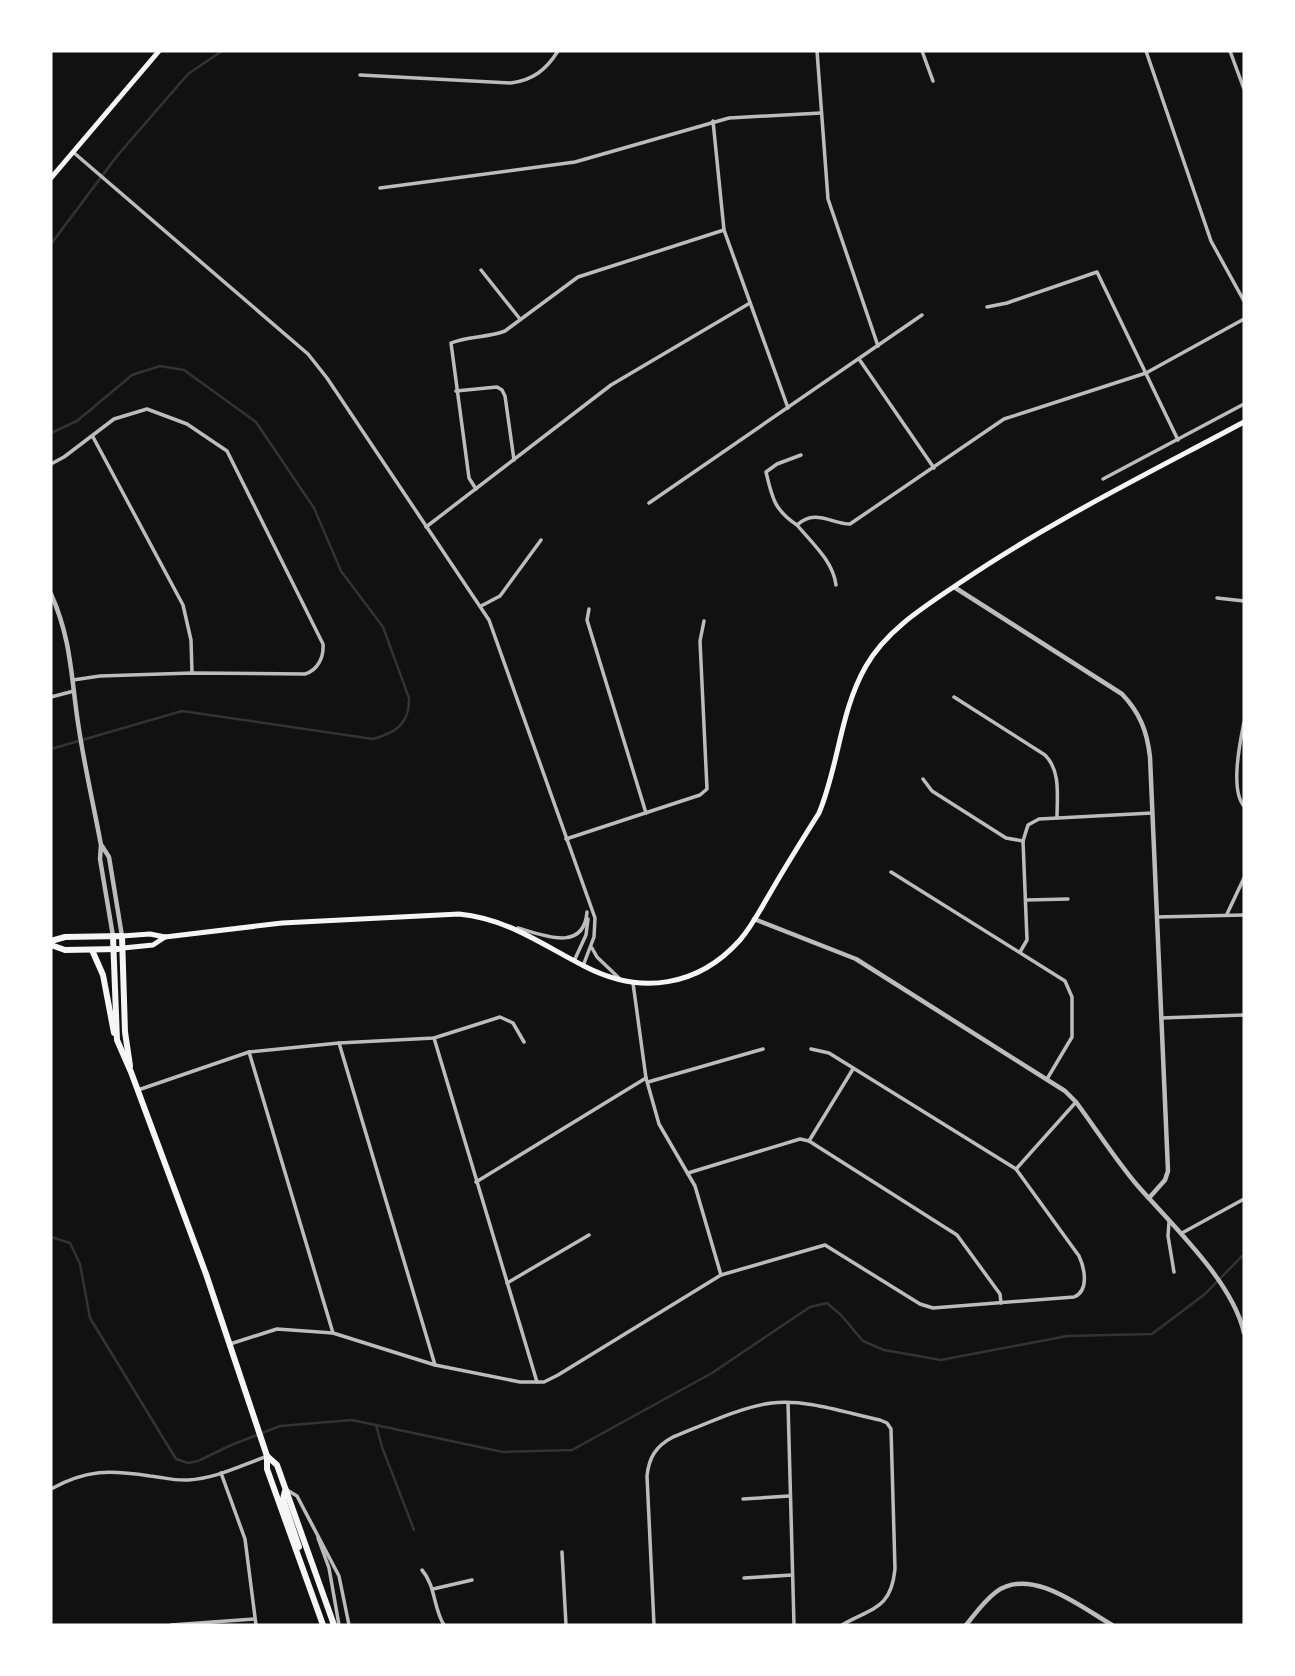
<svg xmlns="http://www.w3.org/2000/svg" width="1295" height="1676" viewBox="0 0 1295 1676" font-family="'Libre Baskerville',serif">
<rect width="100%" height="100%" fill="#111"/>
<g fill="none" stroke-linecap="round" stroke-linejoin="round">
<!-- stream -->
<g stroke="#333" stroke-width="2.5">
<polyline points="51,244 117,156 188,74 222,51"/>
<path d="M51 433 77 421 132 375 160 366 184 370 256 422 314 508 341 571 383 627 409 698C410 724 395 733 373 739L182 711 51 749"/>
<polyline points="51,1237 70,1243 80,1264 90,1318 176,1459 188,1463 198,1461 229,1446 280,1426 352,1420 503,1452 572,1450 712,1373 810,1307 827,1303 841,1315 863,1341 884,1350 941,1360 1067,1336 1152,1334 1205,1294 1244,1254"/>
<polyline points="376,1425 382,1447 414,1530"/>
</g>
<!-- minor -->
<g stroke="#bcbcbc" stroke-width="3.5">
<polyline points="817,51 828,199 878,346"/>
<polyline points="922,51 933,81"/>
<polyline points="1146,51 1211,241 1244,301"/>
<polyline points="1230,51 1244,89"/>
<path d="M360 75 511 83C533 80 546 70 558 51"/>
<polyline points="713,121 724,230 788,408"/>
<polyline points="73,152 308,354 327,378 489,620 595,918 594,937 583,966"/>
<polyline points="380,188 575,162 729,118 821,113"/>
<polyline points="481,270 520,319"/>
<polyline points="987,307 1007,303 1097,272 1178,440"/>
<polyline points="859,359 934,468"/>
<polyline points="456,391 497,387 502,390 505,396 514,460"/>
<polyline points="93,437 183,605 191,640 192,673"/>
<path d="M801 455 777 464 766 472C772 497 774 510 797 525 815 508 832 524 850 524L1004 419 1146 373 1244 319"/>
<path d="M51 464 64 457 114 419 147 409 187 424 227 451 323 644C324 657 318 670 305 674L192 673 100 676 73 680"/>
<polyline points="1103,479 1244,404"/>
<path d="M476 489 469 478 451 343C468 336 487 338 505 331L578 277 724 230"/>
<polyline points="649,503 922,315"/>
<path d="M797 525C812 543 833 561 836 585"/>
<polyline points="426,527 611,385 750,303"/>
<polyline points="1217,598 1244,601"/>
<polyline points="481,606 500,596 541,540"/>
<polyline points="589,609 587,620 646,813"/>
<polyline points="51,697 74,691"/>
<path d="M954 697 1045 755C1061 771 1057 796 1057 818"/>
<path d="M1244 722C1240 742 1230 790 1244 806"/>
<polyline points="923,779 932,791 1006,838 1023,841"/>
<polyline points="566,839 700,795 707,789 700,641 704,621"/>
<polyline points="891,872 1065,981 1072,997 1072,1037 1047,1079"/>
<polyline points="1026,900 1068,899"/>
<polyline points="1227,914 1244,878"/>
<polyline points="1157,917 1244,915"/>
<path d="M518 928C542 935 584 953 587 912"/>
<polyline points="592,948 597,957 619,978"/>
<polyline points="1020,952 1027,940 1023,841 1028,825 1039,819 1152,813"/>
<polyline points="574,961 586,935 588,919"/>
<polyline points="633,983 646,1078 659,1124 695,1186 721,1275"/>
<polyline points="1161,1018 1244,1015"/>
<polyline points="434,1038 537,1382"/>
<polyline points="339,1043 435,1365"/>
<polyline points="249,1052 333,1333"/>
<polyline points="648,1082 763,1049"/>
<polyline points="138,1090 249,1052 339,1043 434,1038 500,1017 513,1023 524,1042"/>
<polyline points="809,1141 853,1069"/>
<polyline points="1016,1169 1076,1102"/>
<polyline points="688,1173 800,1139 809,1141 957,1235 1000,1294 1001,1303"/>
<polyline points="476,1182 646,1078"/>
<polyline points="1169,1222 1168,1236 1174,1272"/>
<polyline points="1182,1233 1244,1199"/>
<polyline points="507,1283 589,1235"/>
<path d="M230 1344 277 1329 333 1333 435 1365 520 1382H544L558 1375 721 1275 825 1245 920 1304 933 1308 1074 1297C1089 1291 1085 1269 1079 1256L1016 1169 829 1053 811 1049"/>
<polyline points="788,1403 794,1625"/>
<polyline points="221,1473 245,1539 256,1625"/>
<path d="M51 1489C87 1469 110 1470 150 1476 162 1477 175 1481 188 1480 214 1479 240 1466 265 1457"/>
<polyline points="287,1490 297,1496 339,1576 349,1625"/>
<polyline points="743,1499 789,1496"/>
<polyline points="318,1538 329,1568 339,1625"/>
<polyline points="562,1552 566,1625"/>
<path d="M422 1570C436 1586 433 1608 444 1625"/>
<polyline points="744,1578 792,1575"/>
<polyline points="433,1589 472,1580"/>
<polyline points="171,1625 254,1619"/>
<path d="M654 1625 647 1476C649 1457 656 1446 673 1437 701 1426 743 1406 772 1403 807 1399 846 1413 880 1420L887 1423 891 1429 895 1569C891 1610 871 1608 842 1625"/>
</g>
<!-- tertiary -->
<g stroke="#bcbcbc" stroke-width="4.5">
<path d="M954 587 1122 694C1140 713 1147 731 1150 757L1168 1171 1165 1180 1149 1198"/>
<path d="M51 594C70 636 71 672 77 716 83 760 93 802 101 845L100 859 113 936"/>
<polyline points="102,846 109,857 122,936"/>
<path d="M754 919 856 959 1065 1091 1076 1102C1096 1129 1115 1159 1137 1185 1172 1225 1233 1282 1244 1333"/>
<path d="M966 1625C975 1614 984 1601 996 1592 1031 1566 1081 1607 1112 1625"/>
</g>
<!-- secondary -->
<g stroke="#f5f5f5" stroke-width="5">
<polyline points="51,178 159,51"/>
<path d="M122 936 150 934 165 937 282 923 459 914C509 919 542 945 586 967 641 995 698 987 740 940 752 926 760 910 769 895 785 867 802 840 819 813 839 765 840 711 866 666 887 629 927 605 961 582 1051 521 1149 473 1244 422"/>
<polyline points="123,948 153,945 165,937"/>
</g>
<!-- primary -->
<g stroke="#f5f5f5" stroke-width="6">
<polyline points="113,937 117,1040 131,1072 206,1274 267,1456 267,1469 323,1625"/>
<polyline points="51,941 65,937 122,936 125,1032 130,1066"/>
<polyline points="51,945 65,950 118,949"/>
<polyline points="92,950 103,975 114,1033"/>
<polyline points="267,1456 277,1465 334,1625"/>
<polyline points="285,1491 283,1499 299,1547"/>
</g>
</g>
<!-- border -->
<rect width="1295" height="1676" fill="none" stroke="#ffffff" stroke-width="105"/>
</svg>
